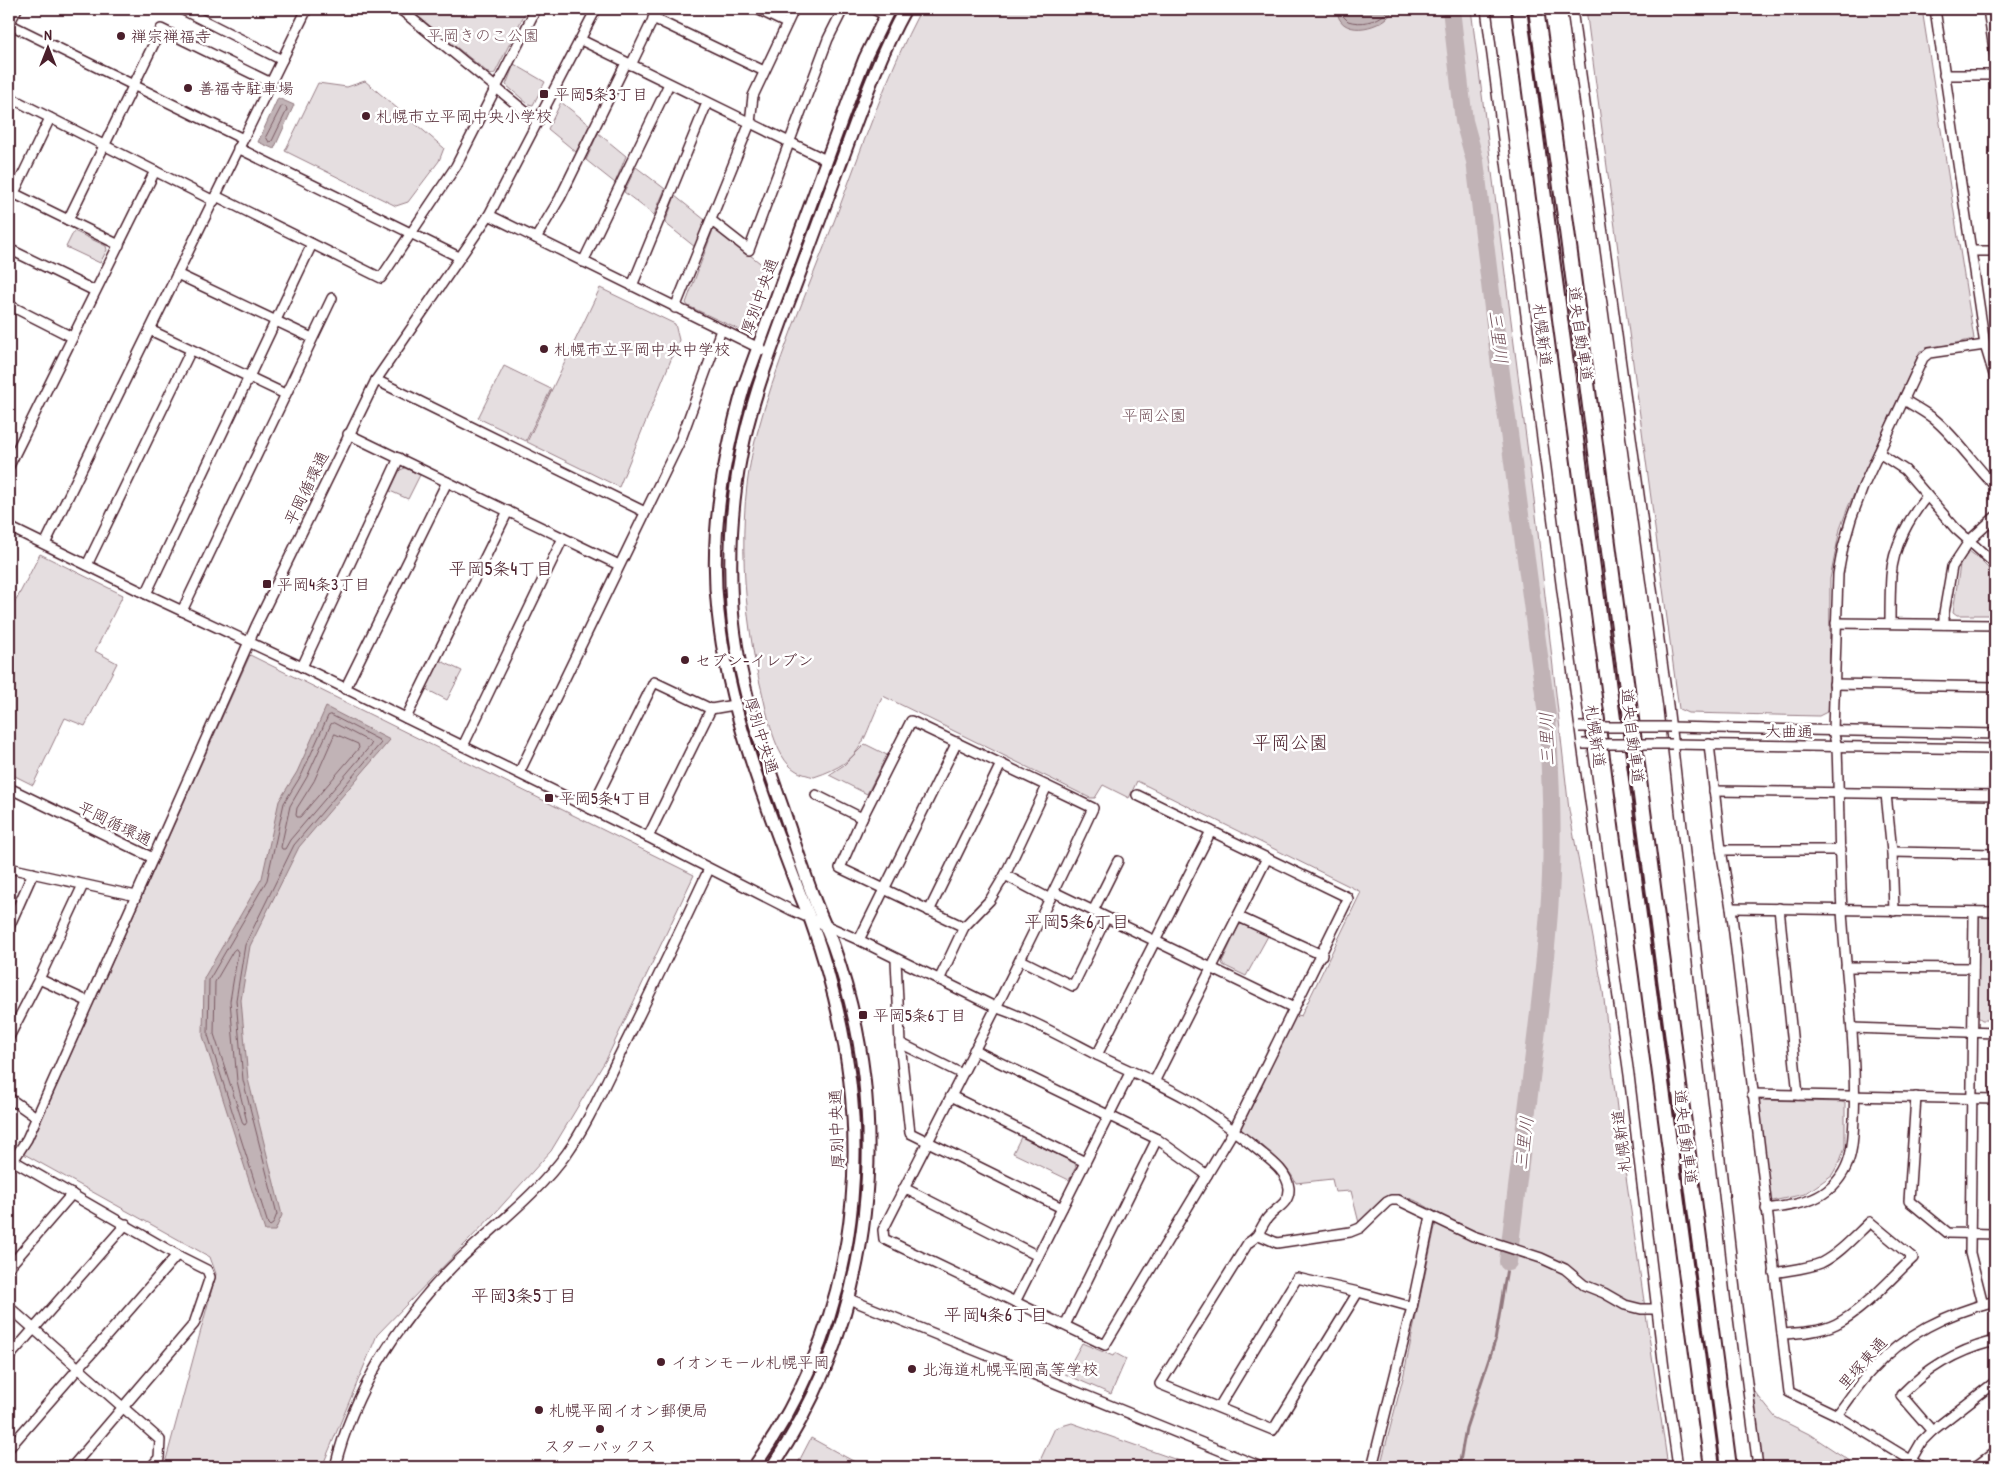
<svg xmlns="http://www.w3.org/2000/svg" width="2004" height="1476" viewBox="0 0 2004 1476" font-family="'Patrick Hand','Klee One',sans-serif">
<rect width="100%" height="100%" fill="#fff"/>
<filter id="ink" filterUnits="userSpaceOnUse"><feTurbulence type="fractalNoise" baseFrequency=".02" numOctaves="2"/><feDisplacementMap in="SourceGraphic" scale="10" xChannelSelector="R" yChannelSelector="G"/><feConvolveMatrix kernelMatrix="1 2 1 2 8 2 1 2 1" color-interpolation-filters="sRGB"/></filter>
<g filter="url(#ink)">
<!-- green -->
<g fill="#e5dee0" stroke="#987e86">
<polygon points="409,9 527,9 495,73 491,75"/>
<path d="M921 9H1471L1536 515 1569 810 1603 991 1621 1142 1668 1467H1380L1403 1378 1438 1213C1423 1205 1397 1186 1381 1200 1373 1207 1367 1216 1359 1223L1351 1191 1335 1192 1332 1179 1296 1183C1285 1160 1261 1145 1241 1130L1243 1120 1295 1014 1301 1016 1361 892 1137 781 1129 798 1103 785 1095 798H1090L883 696C861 739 867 760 814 777 808 775 800 774 795 770 775 758 767 713 762 692 743 618 736 516 755 441 775 365 807 292 835 219 862 148 886 76 921 9Z"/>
<polygon points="1586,9 1922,9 1974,339 1920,351 1848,507 1840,529 1830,579 1829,711 1819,716 1688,713 1679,709"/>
<polygon points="514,64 545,82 533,105 528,104 506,85"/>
<polygon points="365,81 444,148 439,161 408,202 396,206 285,151 318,83 347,87"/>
<polygon points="561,102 590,125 576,152 548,129"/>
<polygon points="598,133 626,156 615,183 586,160"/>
<polygon points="636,167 665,189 654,215 624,192"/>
<polygon points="675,196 705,220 695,247 665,223"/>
<polygon points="717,229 769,270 746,330 742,331 688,306 686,303 713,230"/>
<polygon points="74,231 106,246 107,250 100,263 66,247"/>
<polygon points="600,288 675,324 679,340 619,487 527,442"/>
<polygon points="504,366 551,389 526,441 478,418"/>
<polygon points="405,468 420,475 408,499 390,491 400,470"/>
<polygon points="1969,551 1977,557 1995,575 1995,615 1957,615 1953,612 1960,565"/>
<polygon points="40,554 123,595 95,651 117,663 85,726 65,718 33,785 9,773 9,614"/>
<polygon points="250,655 694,875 607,1058 551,1151 496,1212 377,1335 322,1467 164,1467 216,1274 210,1257 24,1154 31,1143"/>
<polygon points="439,660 462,671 447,700 424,688"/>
<polygon points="865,744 887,755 867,794 829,775 844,765"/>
<polygon points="1982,916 1995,917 1995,1020 1982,1020 1978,1017 1979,918"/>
<polygon points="1244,924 1268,936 1246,976 1223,965 1222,962 1239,925"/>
<polygon points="1761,1100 1841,1102 1845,1103 1845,1147 1840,1161 1832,1175 1805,1194 1773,1201 1769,1199 1758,1101"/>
<polygon points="1021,1137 1075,1163 1076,1167 1069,1180 1013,1153"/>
<polygon points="1082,1343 1113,1356 1115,1353 1126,1359 1111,1394 1065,1374"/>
<polygon points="1754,1391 1775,1417 1809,1434 1859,1467 1761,1467 1757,1438"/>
<polygon points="1072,1423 1197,1467 1037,1467 1055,1428"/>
<polygon points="811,1438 864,1467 796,1467"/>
</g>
<!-- water -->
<g fill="#c1b3b6" stroke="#91787e">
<path d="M1337 9H1357L1363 12 1373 9H1391V14C1378 30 1338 38 1337 9Z"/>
<polygon points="278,98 294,105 274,149 258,142"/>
<polygon points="326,707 390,740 299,847 250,946 241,1000 248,1079 282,1215 275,1231 265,1231 203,1036 204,978 262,878 279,801 297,772"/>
</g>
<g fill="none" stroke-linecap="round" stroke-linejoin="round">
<!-- shore -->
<g stroke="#7a5a63" stroke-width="1">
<path d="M1342 9 1343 16 1348 21C1360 25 1376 22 1386 13V9"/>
<polygon points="282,106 286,107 287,110 272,141 269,142 266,137"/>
<polygon points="331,715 379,740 381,743 294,845 245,945 236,1000 243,1080 277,1214 273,1224 270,1226 268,1224 208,1035 209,980 267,880 284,803 302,774 328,716"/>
<polygon points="334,723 370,742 371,745 290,840 285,849 282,849 281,847 290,806 307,777 331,724"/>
<polygon points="335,734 358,744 359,748 300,817 297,817 296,815 297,808 314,781"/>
<polygon points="236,949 238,952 230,1001 237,1081 247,1122 245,1125 243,1124 214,1034 215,982 233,951"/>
</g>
<!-- stream -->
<polyline stroke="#91787e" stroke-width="3" points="1459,1467 1466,1428 1495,1341 1508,1262"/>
<!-- river -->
<path stroke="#c1b3b6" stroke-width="18" d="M1451 9 1464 121 1475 161 1500 366 1547 715C1551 780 1554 847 1549 912 1540 1029 1521 1145 1508 1262"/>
<defs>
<g id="minor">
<polyline points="181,9 282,60"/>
<polyline points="400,9 538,122"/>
<polyline points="757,9 786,23"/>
<polyline points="873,9 885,15"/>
<polyline points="1486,9 1582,744 1629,1075 1664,1369 1678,1467"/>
<polyline points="1572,9 1668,705 1736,1299 1758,1467"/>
<polyline points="1935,9 1985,345 1995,378"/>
<polyline points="1988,9 1995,56"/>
<polyline points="653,18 764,71"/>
<polyline points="9,24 243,139"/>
<polyline points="9,24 17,9"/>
<polyline points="581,40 826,160"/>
<polyline points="631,65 658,9"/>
<polyline points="1944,75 1995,75"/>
<polyline points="9,97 214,201"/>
<polyline points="238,148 459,257"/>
<polyline points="9,191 119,245"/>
<polyline points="14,193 50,118"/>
<polyline points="216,196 381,278 456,166 536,9"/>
<polyline points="489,215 763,350"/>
<polyline points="68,220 161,29 271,83"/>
<polyline points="712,221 749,250 828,39 843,9"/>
<polyline points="536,238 560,198 626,63"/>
<polyline points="9,249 95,291"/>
<polyline points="1971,251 1995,251"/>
<polyline points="583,262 669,84"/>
<polyline points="177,274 312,338"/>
<polyline points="632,286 707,103"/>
<polyline points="9,305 72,337"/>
<polyline points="675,308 750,123 753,96 794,9"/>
<polyline points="150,330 285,394"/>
<polyline points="376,380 645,512"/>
<path d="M1904 400C1914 406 1925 412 1934 419 1957 438 1974 465 1995 486"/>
<polyline points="348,434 619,565"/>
<polyline points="1879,453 1905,470 1956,529 1995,564"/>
<polyline points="9,466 155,171"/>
<path d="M9 527 146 594 302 667 648 837 791 910 859 940 995 1007C1030 1019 1062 1037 1095 1054 1124 1069 1156 1081 1184 1097 1210 1112 1235 1131 1258 1150 1270 1160 1287 1171 1289 1188 1290 1205 1274 1208 1266 1220 1258 1232 1261 1234 1248 1243L1160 1384 1273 1430 1358 1292"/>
<polyline points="45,544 307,9"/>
<polyline points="87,565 191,350"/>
<polyline points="146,594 312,244"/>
<polyline points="182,611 332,298"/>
<polyline points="1836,623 1995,625"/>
<path d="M1890 623C1890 608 1890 592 1891 576 1893 547 1909 518 1927 496"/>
<polyline points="1944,624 1944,613 1952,567 1970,540 1995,517"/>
<polyline points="302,667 399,458"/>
<polyline points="1834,684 1995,687"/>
<polyline points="345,689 447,482"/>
<polyline points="406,718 508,511"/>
<polyline points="1670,727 1995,734"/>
<polyline points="1672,744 1995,749"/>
<polyline points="1709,744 1721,850 1731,908 1789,1392 1837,1415 1922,1467"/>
<polyline points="463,746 563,538"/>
<polyline points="519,773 681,439 721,330"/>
<polyline points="9,788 153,858 256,626 376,380 489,215 596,9"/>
<polyline points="1714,791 1995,795"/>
<polyline points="1886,794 1892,852 1894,911"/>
<polyline points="816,795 862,818"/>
<polyline points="591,809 654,682 711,709 734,705"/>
<polyline points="648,837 711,709"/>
<polyline points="1721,850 1841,850"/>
<polyline points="1892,852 1995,854"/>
<polyline points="9,868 136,896"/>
<polyline points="1005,875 1050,899"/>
<polyline points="1054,892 1294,1008"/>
<polyline points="1731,908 1995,912"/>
<polyline points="1779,908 1798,1095"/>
<polyline points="929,911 1001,764"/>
<polyline points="1093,911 1118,861"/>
<polyline points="1974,912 1970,1253 1983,1304"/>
<polyline points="1239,917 1322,955"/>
<polyline points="9,927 33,873"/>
<path d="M964 927 840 868 862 818 911 721 1093 808C1027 950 954 1090 883 1230L884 1239 1105 1345 1234 1130 1348 899 1347 897 1137 795"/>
<polyline points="859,940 957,742"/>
<polyline points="896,960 900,1043 910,1133 1062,1208"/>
<polyline points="1021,960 1073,986 1106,918"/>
<polyline points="1846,967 1973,968"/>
<polyline points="39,979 87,1001"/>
<polyline points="939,980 964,927 990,900 1005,875 1047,786"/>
<polyline points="1852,1028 1995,1033"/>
<polyline points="9,1037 39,979 83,885"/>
<polyline points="900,1043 962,1074"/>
<polyline points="974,1050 1157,1139 1207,1175"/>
<polyline points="1097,1055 1211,831"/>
<polyline points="1154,1082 1267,858"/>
<polyline points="1752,1094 1995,1099"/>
<polyline points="951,1096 1085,1162"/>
<polyline points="1916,1097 1909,1201 1948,1233 1995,1234"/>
<polyline points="9,1098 36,1117"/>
<polyline points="14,1161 177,1255 207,1270 210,1277 194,1324 72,1467"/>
<polyline points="9,1167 27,1139 153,858"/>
<polyline points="904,1188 1038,1256"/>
<path d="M1766 1209C1799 1205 1830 1201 1846 1167 1853 1152 1853 1135 1854 1119 1857 1049 1846 979 1842 910 1839 856 1839 801 1837 747L1833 731 1838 574 1843 547 1851 519 1863 487 1923 358 1929 353 1985 345"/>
<polyline points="1259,1235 1277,1243 1350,1232 1360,1228 1387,1202 1391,1200 1398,1200 1473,1236 1541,1258 1565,1269 1584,1285 1604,1293 1625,1305 1641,1309 1656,1309"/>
<polyline points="9,1267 72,1194"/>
<path d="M1774 1273C1789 1270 1806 1269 1821 1263 1839 1254 1855 1236 1870 1222L1913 1258C1890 1279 1864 1310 1836 1324 1820 1332 1799 1333 1782 1334"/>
<polyline points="849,1299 1261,1467"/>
<polyline points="1015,1302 1131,1071"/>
<polyline points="9,1307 160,1440 159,1458 151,1467"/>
<polyline points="1065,1325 1157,1139"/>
<polyline points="9,1357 126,1224"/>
<polyline points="1219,1407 1297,1278 1358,1292 1412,1307"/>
<path d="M1837 1415C1848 1401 1858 1385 1870 1372 1905 1333 1946 1314 1995 1301"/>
<path d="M1932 1431 1901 1395C1926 1369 1956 1351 1991 1342L1995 1346"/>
<polyline points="9,1448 177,1255"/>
<polyline points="1911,1460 1922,1441 1932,1431 1995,1382"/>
<path d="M335 1467C353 1392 398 1322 452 1267 490 1229 535 1197 567 1153 588 1123 603 1088 619 1056 650 994 680 931 709 869"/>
<polyline points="1372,1467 1412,1307 1431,1216"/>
<polyline points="1975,1467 1995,1452"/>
</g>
<g id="major">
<path d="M754 1467C871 1300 879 1109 811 921 807 910 802 900 798 889 764 800 728 708 718 612 709 535 723 457 745 383L851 94 865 58 889 9"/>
<path d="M772 1467C875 1315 895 1118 833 945 827 929 819 913 813 896 802 867 793 838 783 809 760 744 737 677 732 608 729 557 731 505 741 455 750 405 769 356 786 309 802 268 817 227 832 186 855 127 874 65 905 9"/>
</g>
<g id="highway">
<polyline points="1519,9 1712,1467"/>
<polyline points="1536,9 1566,223 1729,1467"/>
</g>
</defs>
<!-- minor casing -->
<use href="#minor" stroke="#4a1f2b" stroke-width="12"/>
<!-- major casing -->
<use href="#major" stroke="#4a1f2b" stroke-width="15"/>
<!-- highway casing -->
<use href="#highway" stroke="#4a1f2b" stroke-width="18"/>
<!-- minor -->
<use href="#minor" stroke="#fff" stroke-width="9"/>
<!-- major -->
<use href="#major" stroke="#fff" stroke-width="11"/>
<!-- highway -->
<use href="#highway" stroke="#fff" stroke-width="14"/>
<defs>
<g id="minor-bridge">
<polyline points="1579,727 1670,727"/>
<polyline points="1582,744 1672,744"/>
</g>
</defs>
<!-- minor-bridge casing -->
<use href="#minor-bridge" stroke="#4a1f2b" stroke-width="12" stroke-linecap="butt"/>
<!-- minor-bridge -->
<use href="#minor-bridge" stroke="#fff" stroke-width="9"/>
</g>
</g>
<!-- markers -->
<g fill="#4a1f2b" stroke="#fff" stroke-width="2">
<circle cx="121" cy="36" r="5"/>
<circle cx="188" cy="88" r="5"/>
<rect x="539" y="89" width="10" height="10" rx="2.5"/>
<circle cx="366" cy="116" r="5"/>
<circle cx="544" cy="349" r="5"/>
<rect x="262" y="579" width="10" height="10" rx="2.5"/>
<circle cx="685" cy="660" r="5"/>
<rect x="544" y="793" width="10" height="10" rx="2.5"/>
<rect x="858" y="1010" width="10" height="10" rx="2.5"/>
<circle cx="661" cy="1362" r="5"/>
<circle cx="912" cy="1369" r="5"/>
<circle cx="539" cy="1410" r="5"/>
<circle cx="600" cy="1429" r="5"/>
</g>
<g text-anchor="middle" stroke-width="5" stroke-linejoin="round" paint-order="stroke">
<!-- park labels -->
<g font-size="16" fill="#714f58" stroke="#fff">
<text x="483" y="41">平岡きのこ公園</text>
<text x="1154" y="421">平岡公園</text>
</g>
<!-- poi labels -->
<g font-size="16" fill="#4a1f2b" stroke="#fff" text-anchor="start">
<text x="131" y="42">禅宗禅福寺</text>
<text x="198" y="94">善福寺駐車場</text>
<text x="554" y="100">平岡5条3丁目</text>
<text x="376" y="122">札幌市立平岡中央小学校</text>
<text x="554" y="355">札幌市立平岡中央中学校</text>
<text x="277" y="590">平岡4条3丁目</text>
<text x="695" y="666">セブン-イレブン</text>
<text x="559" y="804">平岡5条4丁目</text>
<text x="873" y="1021">平岡5条6丁目</text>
<text x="671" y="1368">イオンモール札幌平岡</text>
<text x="922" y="1375">北海道札幌平岡高等学校</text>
<text x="549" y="1416">札幌平岡イオン郵便局</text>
<text x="600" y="1452" text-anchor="middle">スターバックス</text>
</g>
<!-- street labels -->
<g font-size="16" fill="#4a1f2b" stroke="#fff">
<text transform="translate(759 296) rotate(-70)" y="6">厚別中央通</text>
<text transform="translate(1581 334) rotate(82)" y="6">道央自動車道</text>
<text transform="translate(1543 335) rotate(83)" y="6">札幌新道</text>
<text transform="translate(306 488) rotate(-64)" y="6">平岡循環通</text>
<text transform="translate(1789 731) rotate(1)" y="6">大曲通</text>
<text transform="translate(762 735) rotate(73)" y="6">厚別中央通</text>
<text transform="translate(1596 736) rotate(82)" y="6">札幌新道</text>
<text transform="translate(1633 736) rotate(83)" y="6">道央自動車道</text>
<text transform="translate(115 823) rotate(26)" y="6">平岡循環通</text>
<text transform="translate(836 1129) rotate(-92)" y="6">厚別中央通</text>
<text transform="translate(1686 1137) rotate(83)" y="6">道央自動車道</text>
<text transform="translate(1621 1141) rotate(-97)" y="6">札幌新道</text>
<text transform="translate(1862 1363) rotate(-48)" y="6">里塚東通</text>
</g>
<!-- water labels -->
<g font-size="18" font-style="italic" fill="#74535c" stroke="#fff">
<text transform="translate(1498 337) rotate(83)" y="6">三里川</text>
<text transform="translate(1547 739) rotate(-92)" y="6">三里川</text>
<text transform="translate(1524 1143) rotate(-83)" y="6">三里川</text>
</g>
<!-- neighbourhood labels -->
<g font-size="18" fill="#4a1f2b" stroke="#fff">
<text x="501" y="575">平岡5条4丁目</text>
<text x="1077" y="928">平岡5条6丁目</text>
<text x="524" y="1302">平岡3条5丁目</text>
<text x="996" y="1321">平岡4条6丁目</text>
</g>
<!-- quarter labels -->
<g font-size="19" fill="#4a1f2b" stroke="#fff">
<text x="1290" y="749">平岡公園</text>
</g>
</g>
<!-- margin -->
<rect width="2004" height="1476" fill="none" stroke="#fff" stroke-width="30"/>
<rect x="15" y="15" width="1974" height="1446" fill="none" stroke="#4a1f2b" stroke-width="2" filter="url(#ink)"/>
<!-- north arrow -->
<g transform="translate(48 48)" stroke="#ffffff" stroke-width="4" paint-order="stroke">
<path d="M0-4L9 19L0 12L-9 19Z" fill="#4a1f2b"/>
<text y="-8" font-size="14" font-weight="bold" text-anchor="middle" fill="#4a1f2b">N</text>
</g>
</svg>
